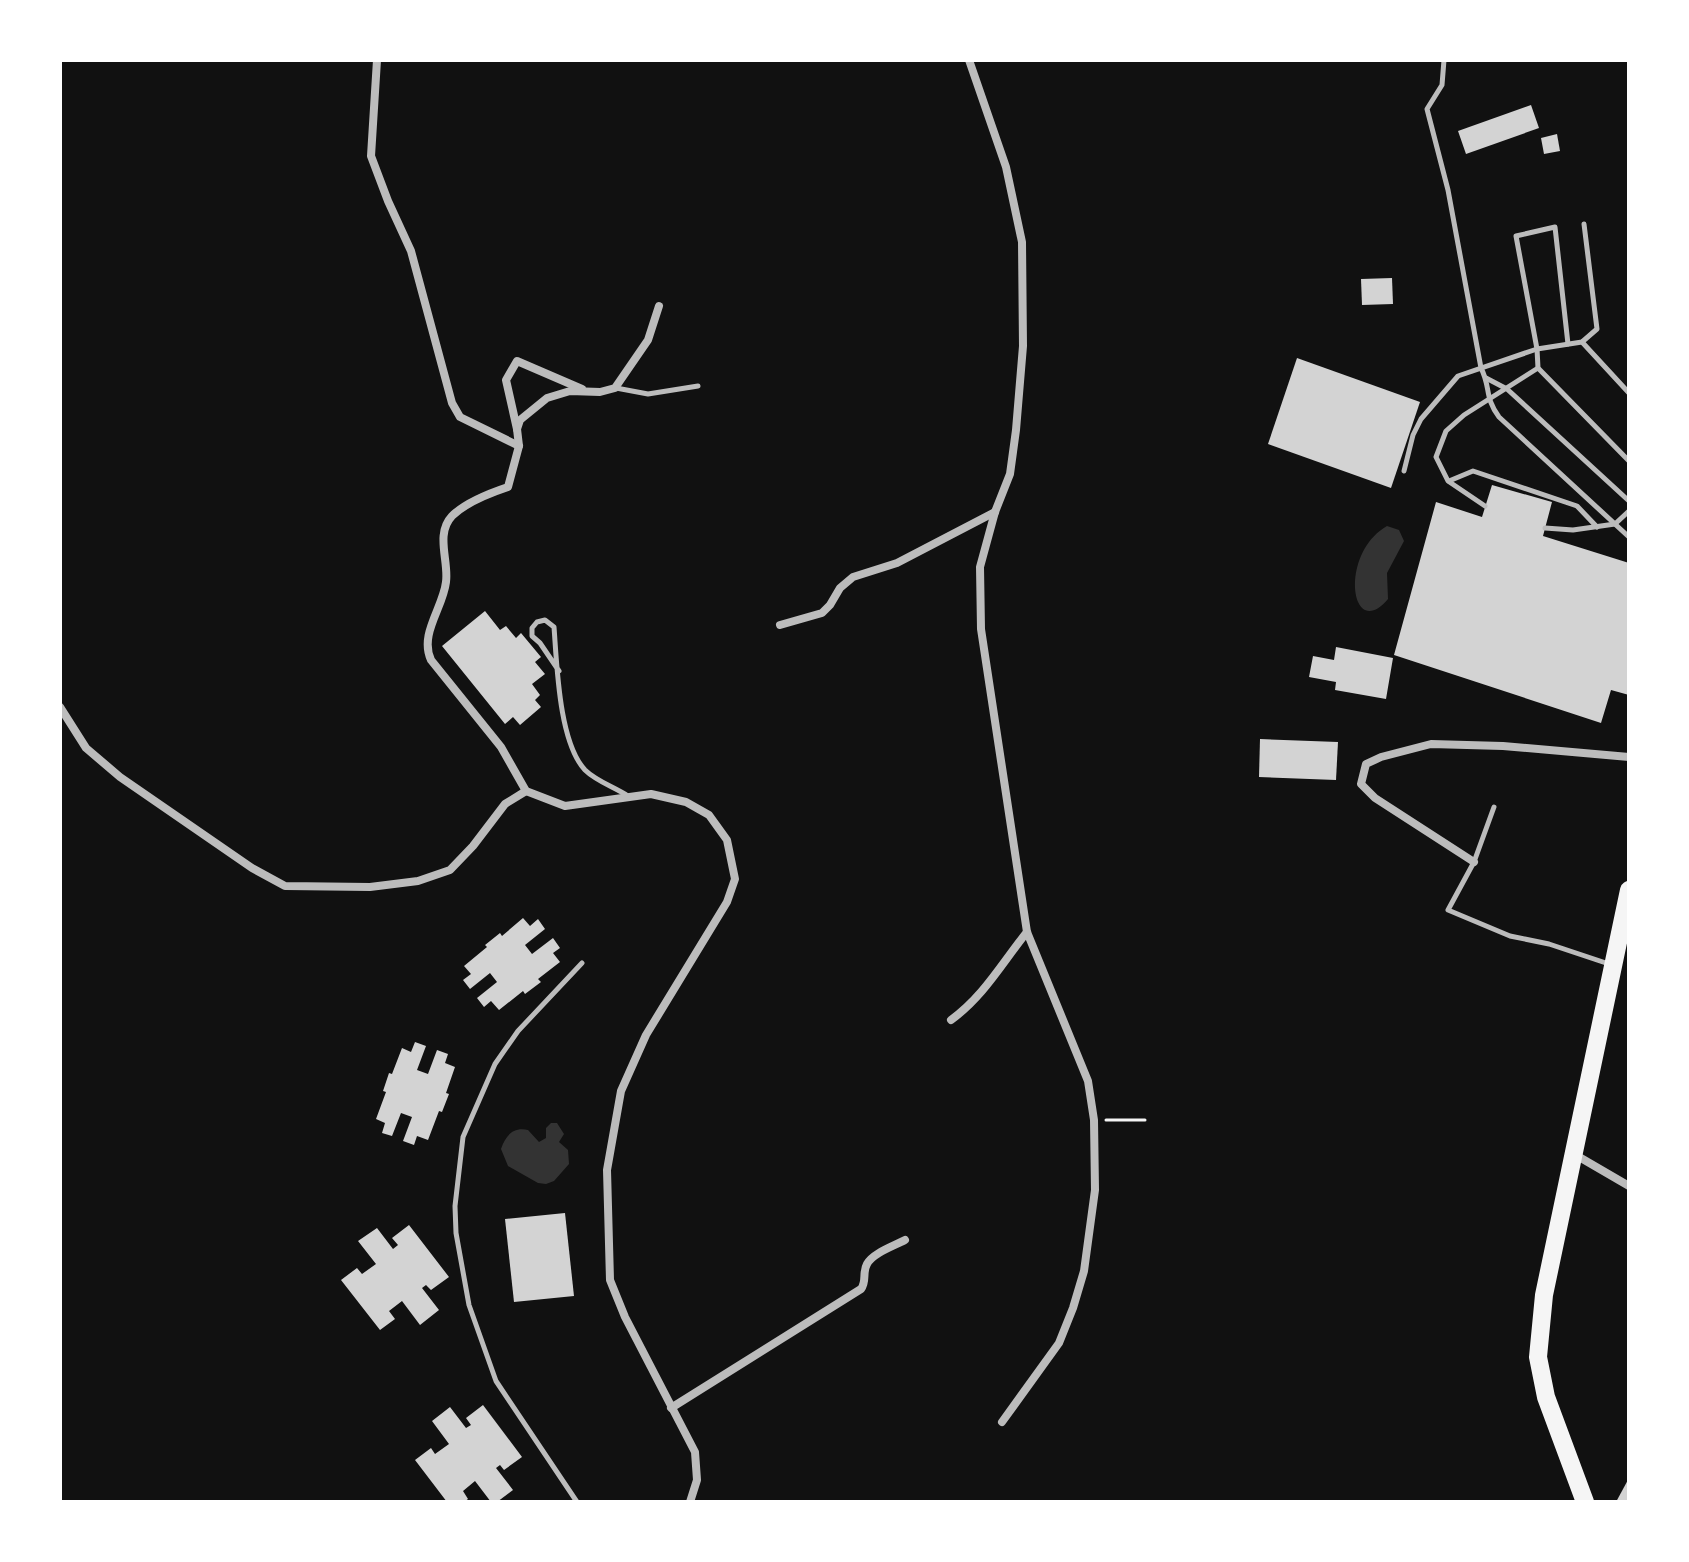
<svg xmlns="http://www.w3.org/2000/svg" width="1689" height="1562" viewBox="0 0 1689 1562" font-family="'Varela Round',sans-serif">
<rect width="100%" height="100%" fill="#111"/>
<!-- water -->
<g fill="#333">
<path d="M1387 526 1399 530 1404 541 1387 573 1388 599C1351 643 1338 554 1387 526Z"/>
<path d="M551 1123H557L564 1134 559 1142 568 1150 569 1164 554 1181 546 1184 538 1183 508 1166 501 1149C506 1135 513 1127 528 1130L539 1142 546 1138V1128Z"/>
</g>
<!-- building -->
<g fill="#d3d3d3">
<polygon points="1531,105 1539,128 1466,154 1458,131"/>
<polygon points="1557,134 1560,151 1544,154 1541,138"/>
<polygon points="1392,278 1393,304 1362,305 1361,279"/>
<polygon points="1297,358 1420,402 1391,488 1268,444"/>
<polygon points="1492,485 1552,502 1543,536 1629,563 1629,695 1611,690 1601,723 1394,655 1436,502 1482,517"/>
<polygon points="485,611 500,630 506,626 516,638 521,633 541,657 535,662 545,674 532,684 540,695 535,700 541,707 520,725 513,717 505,724 442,646"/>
<polygon points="1336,647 1393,658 1386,699 1335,690 1336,682 1309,677 1313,656 1334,660"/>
<polygon points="1260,739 1338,742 1336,780 1259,777"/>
<polygon points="523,918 530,926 538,919 545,929 525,945 532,954 553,938 560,948 553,953 560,962 538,979 541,982 525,994 523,991 499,1010 491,1001 484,1007 477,998 497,982 490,973 470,989 463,980 471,974 464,966 487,947 485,945 500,933 502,936"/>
<polygon points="415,1042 426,1046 417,1070 428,1074 437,1050 448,1054 445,1063 455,1067 446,1093 449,1094 442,1112 439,1111 428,1140 417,1136 414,1145 403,1141 412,1117 401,1113 392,1136 382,1133 385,1123 376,1119 386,1092 383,1091 389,1073 392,1074 402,1048 411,1052"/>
<polygon points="565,1213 574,1296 514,1302 505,1219"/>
<polygon points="409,1225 449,1277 431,1290 426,1285 422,1288 439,1310 420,1325 402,1301 389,1311 395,1319 380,1330 341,1280 357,1268 362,1274 376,1264 358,1241 377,1228 393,1249 398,1245 392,1238"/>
<polygon points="483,1405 522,1457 504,1470 500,1465 496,1468 513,1490 497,1502 491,1502 475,1481 463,1491 468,1499 464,1502 447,1502 415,1460 431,1448 435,1454 449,1444 432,1421 450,1407 466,1428 471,1425 466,1418"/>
<polygon points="1629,1478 1629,1502 1616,1502"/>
</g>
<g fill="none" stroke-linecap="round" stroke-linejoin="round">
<!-- path -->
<polyline stroke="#f5f5f5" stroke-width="3" points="1106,1120 1145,1120"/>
<!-- service -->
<g stroke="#bcbcbc" stroke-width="5">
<path d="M1444 60 1442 85 1427 109 1448 190 1481 368C1491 387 1484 397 1499 417L1629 537"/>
<polyline points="1582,342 1629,393"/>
<polyline points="1568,344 1555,227 1516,236 1537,349 1538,368 1629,461"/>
<polyline points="1486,378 1507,389 1629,501"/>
<polyline points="616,388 648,394 698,386"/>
<polyline points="1404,471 1413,435 1421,419 1458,376 1537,349 1582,342 1597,329 1584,224"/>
<polyline points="1449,481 1473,471 1577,506 1597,527"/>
<polyline points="1485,506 1448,481 1436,457 1446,431 1464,415 1538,368"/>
<polyline points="1545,528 1573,530 1615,524 1629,511"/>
<path d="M559 671 540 643 532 636V628L537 622 545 620 554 627C557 666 559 742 585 770 596 781 614 787 628 796"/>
<polyline points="1494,807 1474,862 1448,910 1510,936 1549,944 1609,964"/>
<polyline points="577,1502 496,1381 469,1305 456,1233 455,1206 463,1137 495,1064 518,1031 582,963"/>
</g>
<!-- minor -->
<g stroke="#bcbcbc" stroke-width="8">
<polyline points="377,60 371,156 388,201 411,251 452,403 460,417 519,446"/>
<polyline points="969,60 1006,167 1022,242 1023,346 1016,430 1010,474 995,512 980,567 981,629 1027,932 1088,1081 1094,1120 1095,1190 1084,1271 1073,1308 1059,1343 1002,1422"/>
<path d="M659 306 648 340 615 388 600 392 570 391 547 398 520 420 517 429 519 446 508 487C490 493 466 502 452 516 435 534 449 561 446 582 443 608 419 634 431 660L501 747 526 791 565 806 651 794 686 802 709 815 727 840 735 879 727 902 646 1035 621 1091 607 1170 610 1280 625 1317 695 1452 697 1480 690 1502"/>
<polyline points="517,429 506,380 517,361 582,389"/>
<polyline points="780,625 822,613 830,605 840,588 853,577 897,563 995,512"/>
<polyline points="60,707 86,748 120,777 252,868 285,886 370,887 418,881 450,870 473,846 505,804 526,791"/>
<polyline points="1474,862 1375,798 1361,784 1366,764 1381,757 1431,744 1503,746 1629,757"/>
<path d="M951 1020C984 996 1002 963 1027 932"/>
<polyline points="1574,1154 1629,1186"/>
<path d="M671 1408 861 1289C867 1281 862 1273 867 1264 873 1253 894 1246 905 1240"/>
</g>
<!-- primary -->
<polyline stroke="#f5f5f5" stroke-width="18" points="1585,1502 1546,1397 1538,1357 1544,1295 1629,890"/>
</g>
<!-- border -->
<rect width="1689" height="1562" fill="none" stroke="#ffffff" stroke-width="124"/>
</svg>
